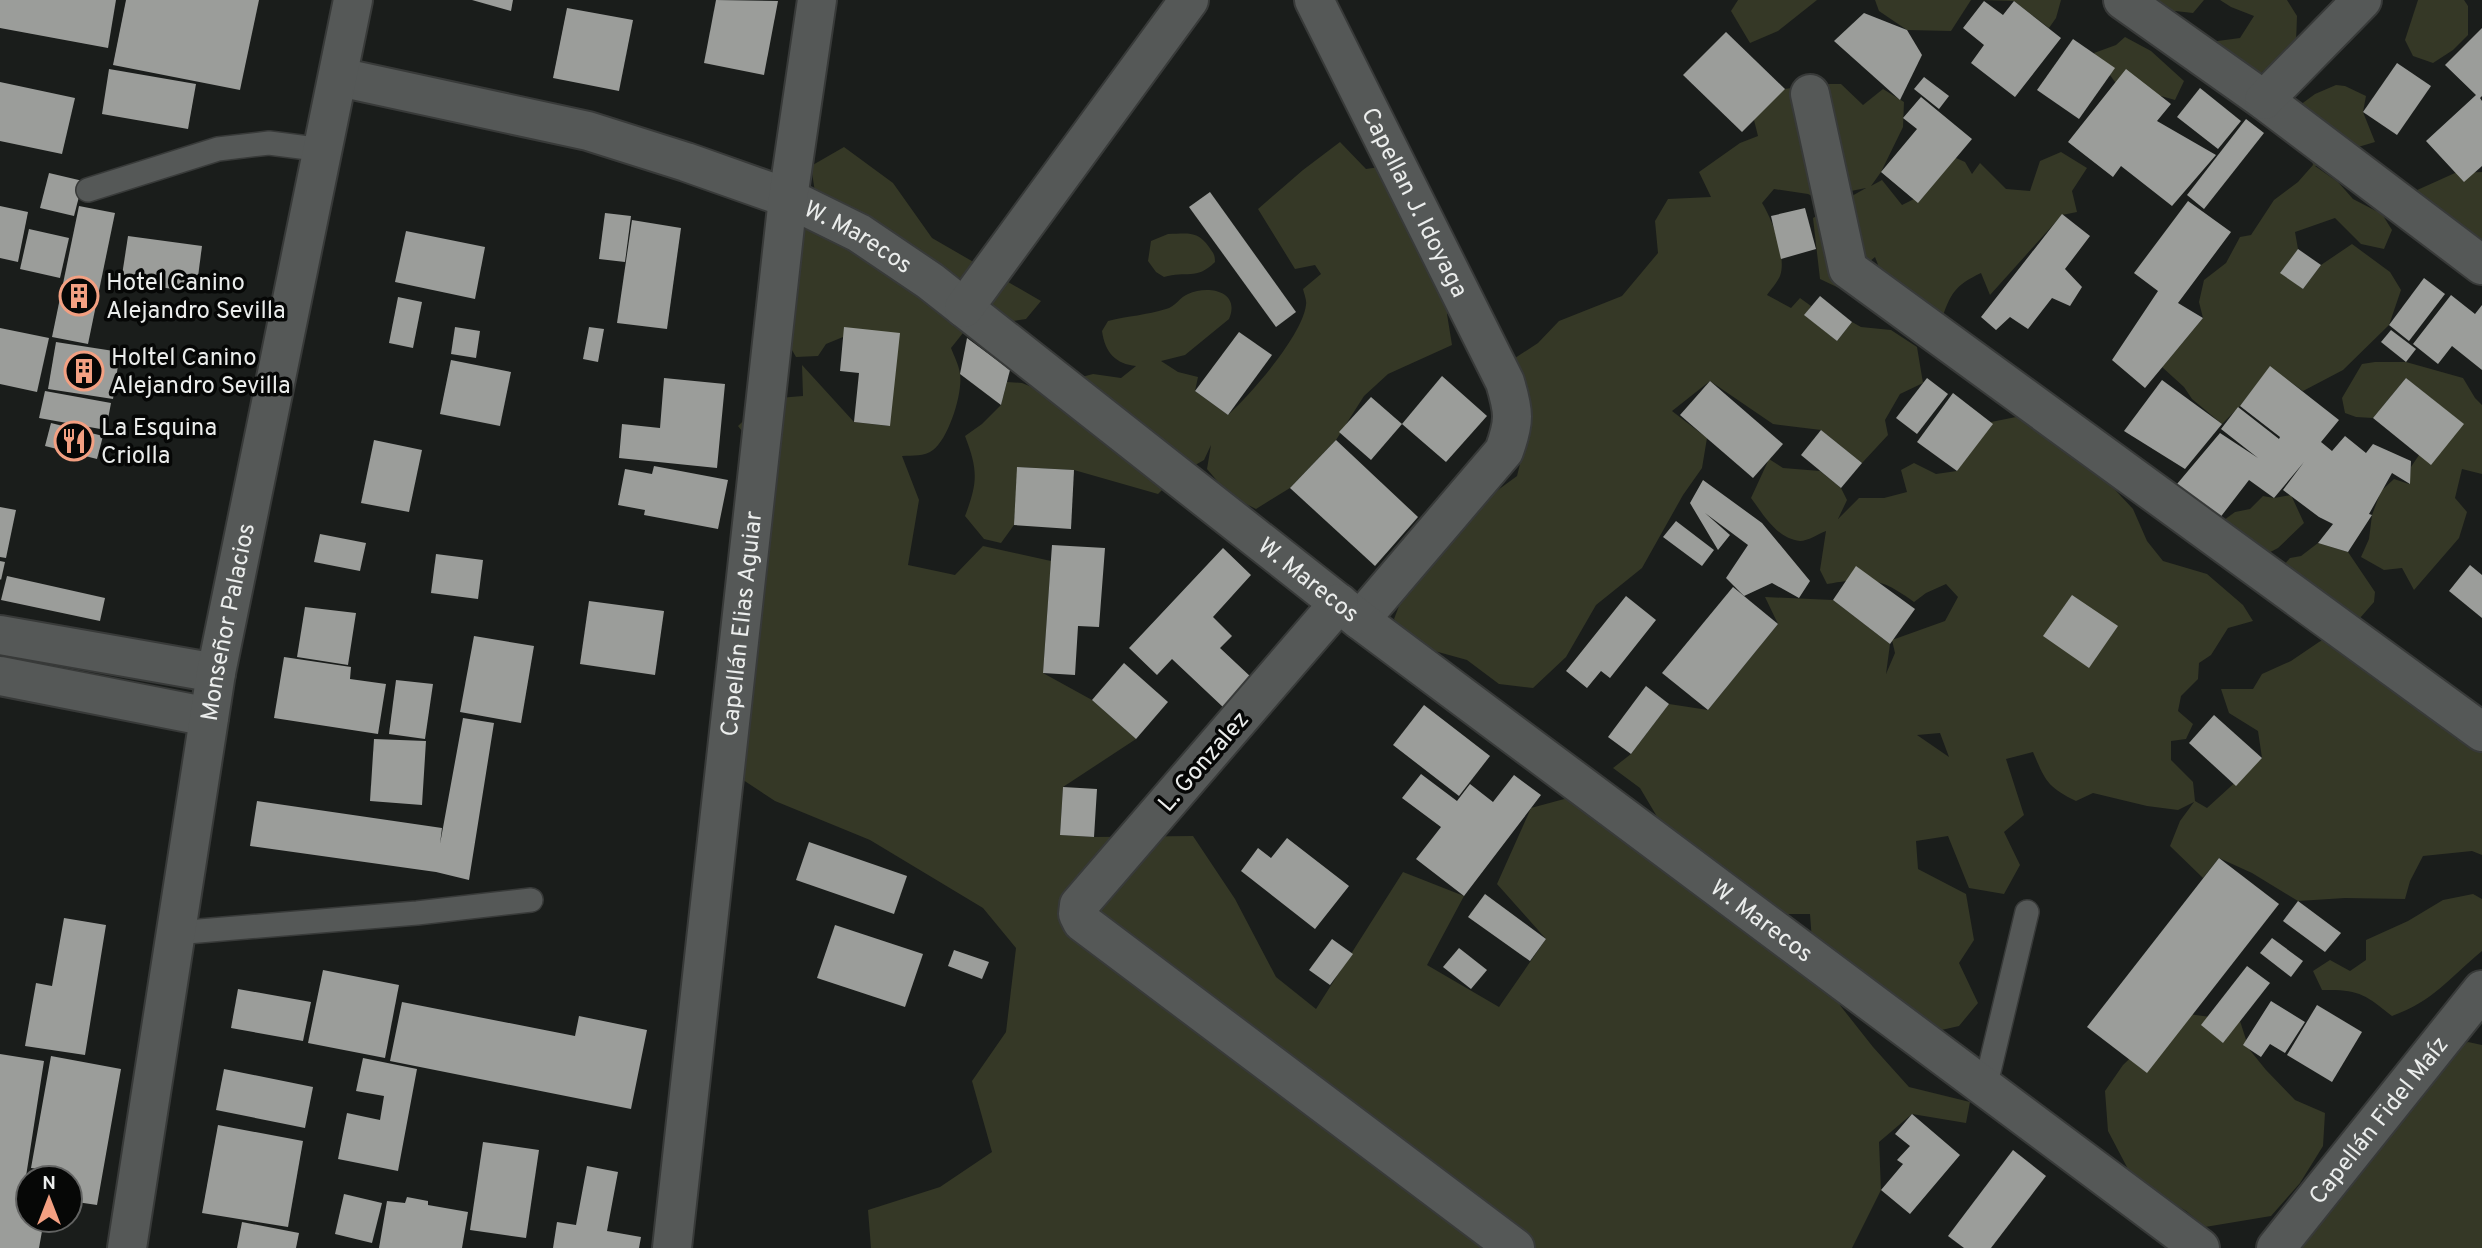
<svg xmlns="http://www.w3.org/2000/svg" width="2482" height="1248" viewBox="0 0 2482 1248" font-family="Overpass,sans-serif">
<rect width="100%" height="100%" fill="#1a1d1b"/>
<!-- green -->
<g fill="#353826" fill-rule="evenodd">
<polygon points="1738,0 1817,0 1778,31 1750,43 1731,11"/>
<polygon points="1875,0 1971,0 1951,31 1907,30 1879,11"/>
<polygon points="1981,0 2061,0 2056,18 2049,28 2014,1"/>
<polygon points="2118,0 2204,0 2193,13 2175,11 2124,24 2117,10"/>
<polygon points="2220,0 2287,0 2297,16 2296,43 2261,73 2227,64 2210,42 2240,38 2254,16 2231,7"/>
<polygon points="2418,0 2464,0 2468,6 2468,35 2453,50 2433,63 2413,56 2405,40"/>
<polygon points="2125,37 2151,51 2184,81 2175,100 2161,96 2139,98 2115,82 2094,53 2116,45"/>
<path d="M1817 84H1841L1863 105 1883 89 1904 102 1903 127 1881 172 1871 186 1882 180 1902 205 1914 199 1947 154 1965 162 1972 174 1980 163 2006 189 2030 191 2040 161 2061 152 2087 168 2072 191 2077 212 2062 215 1990 295 1981 273C1954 286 1951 293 1941 321L1882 275 1875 257 1868 263H1849L1839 288 1820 279 1813 218 1866 188 1841 193 1822 201 1808 194 1774 189 1762 203C1772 219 1787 257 1780 276 1777 283 1771 289 1767 295L1791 308 1800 298 1811 306 1805 315 1837 341 1852 322 1861 327 1891 330 1917 347 1923 383 1900 394 1885 420 1888 435 1862 463 1821 430 1773 424 1710 381 1672 411 1707 438 1702 468 1683 495 1642 568 1596 605 1566 657 1533 688 1499 684 1467 660 1413 645 1394 619 1404 593 1429 570 1487 498 1517 476 1527 436 1512 360 1538 343 1559 321 1622 296 1658 253 1655 221 1668 199 1711 197 1699 172 1740 143 1758 136 1754 120 1760 101 1785 89Z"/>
<polygon points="2336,85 2345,86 2366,96 2363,112 2375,142 2348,150 2336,166 2315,166 2338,182 2353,199 2382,214 2392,230 2384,249 2361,244 2335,218 2295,232 2298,249 2281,272 2303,289 2321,265 2352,244 2390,272 2401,290 2389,325 2343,370 2303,391 2270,367 2240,406 2222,424 2192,399 2184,387 2162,367 2203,318 2199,302 2204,280 2226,263 2240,237 2251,235 2274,200 2298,182 2313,165 2305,131 2296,108 2315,94"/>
<path d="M1340 142 1366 169 1387 166 1466 291 1447 314 1452 345 1388 374 1364 396 1336 440 1290 488 1256 509 1230 496 1207 469 1211 445 1204 460 1176 476 1158 494 1074 470 1018 467 1014 525 1001 543 984 539 965 516C978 482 978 470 965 436L982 424 1001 405 1007 382 1022 383 1037 389 1093 374 1121 378 1136 366C1116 364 1105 353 1102 331L1108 321C1128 316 1147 315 1166 309 1175 307 1180 297 1188 294 1208 285 1241 291 1229 319L1185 355 1161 361 1178 372 1198 377 1195 391 1228 415C1251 394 1302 336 1306 305 1307 300 1304 294 1303 289L1321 274 1315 265 1295 269 1258 209 1303 170Z"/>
<path d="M844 147 893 183 932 238 1041 301 1026 319 967 328 951 348C954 356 959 365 960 374 963 392 949 438 933 450 924 457 913 455 902 456L919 500 908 565 955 575 983 546 1051 561 1043 673 1092 700 1136 739 1063 787 1060 835 1094 837 1193 836 1235 899 1276 977 1316 1009 1403 872 1464 896 1427 965 1499 1007 1546 939 1497 884 1531 808 1590 792 1659 820 1640 788 1613 768 1631 754 1669 704 1708 710 1778 624 1765 597 1833 600 1890 644 1886 674 1895 653 1892 640 1945 621 1958 597 1946 584 1926 593 1914 602C1880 577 1868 577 1827 584L1820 570 1826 531C1818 534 1808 541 1800 541 1777 539 1763 514 1751 498L1769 459 1783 468 1820 471 1841 488 1847 500 1838 519 1859 498H1884L1907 492 1901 470 1914 463 1936 474 1957 471 1981 424 2016 417 2061 432 2133 509 2147 541 2163 561 2207 574 2243 605 2253 621 2228 628 2211 655 2199 663 2198 679 2181 696 2178 711 2193 724 2186 739 2171 741V760L2193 782 2195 801 2207 808 2262 758 2258 731 2229 713 2221 689H2253L2262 674 2291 661 2319 642 2342 630 2440 714 2457 740H2482V855L2472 851 2423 856 2410 881 2405 899 2345 898 2298 901 2252 873 2219 858 2203 878 2170 846 2180 821 2194 802 2178 810 2147 806 2093 793 2076 801C2047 787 2045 780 2033 752L2006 759 2024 815 2004 832 2020 865 2004 894 1969 888 1948 836 1916 841 1918 869 1966 894 1974 940 1959 963 1978 1003 1959 1026 1915 1036 1883 1028 1839 1004 1873 1047 1909 1087 1970 1102 1966 1123 1912 1114 1879 1142 1881 1190 1852 1248H871L868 1210 940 1187 992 1152 972 1081 1006 1032 1016 948 983 908 870 840 775 801 725 768 760 454 738 426 766 399 803 396 802 365 854 422 889 426 843 337 826 344 818 356 796 357 781 331 786 261 816 199 811 166ZM1940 733 1949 757 1917 735ZM1679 871 1774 914H1810L1812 941 1781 944 1716 911Z"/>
<polygon points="2482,172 2482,256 2415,191 2455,173"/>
<path d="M1168 234C1187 234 1197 230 1209 247 1213 253 1215 254 1215 262 1196 281 1186 270 1164 277L1156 272 1148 261 1151 241Z"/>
<polygon points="2375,362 2406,362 2463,378 2475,398 2482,405 2482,474 2462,469 2455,498 2467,512 2459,538 2414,590 2402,568 2384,570 2361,557 2369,539 2372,515 2381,491 2394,479 2409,484 2411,467 2419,455 2463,424 2406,378 2373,418 2356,417 2345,413 2342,398 2362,364"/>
<polygon points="2291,495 2304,523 2278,548 2259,558 2220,523 2235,512 2250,509 2263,496 2274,498"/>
<polygon points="2318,543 2348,552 2375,592 2374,602 2360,618 2334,613 2281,568 2290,558 2301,556"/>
<path d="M2473 894 2482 899V951C2449 978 2434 1001 2392 1016 2365 994 2358 989 2322 990L2313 971 2330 960 2350 971 2366 960V940L2408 921 2443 900Z"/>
<polygon points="2181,1013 2240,1021 2249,1049 2266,1070 2295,1100 2325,1113 2323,1146 2300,1183 2271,1216 2205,1227 2186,1211 2160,1195 2129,1171 2108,1131 2105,1091 2123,1065 2154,1035"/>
<polygon points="2468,1042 2482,1045 2482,1248 2277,1248 2441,1058"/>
</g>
<!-- building -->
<g fill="#9b9d9a">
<polygon points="0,0 116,0 108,48 0,28"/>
<polygon points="126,0 259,0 240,90 113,65"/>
<polygon points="472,0 513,0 511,11"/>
<polygon points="716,0 778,1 764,75 704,63"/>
<polygon points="1984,1 2003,15 2014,1 2061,38 2015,97 1971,63 1984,45 1963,28"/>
<polygon points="567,8 633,20 619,91 553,78"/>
<polygon points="1864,13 1907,30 1922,55 1900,100 1834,41"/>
<polygon points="2482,28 2482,96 2480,98 2482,101 2482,166 2464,182 2426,141 2476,95 2445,65"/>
<polygon points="1726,32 1785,89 1742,132 1683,75"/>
<polygon points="2073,39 2115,68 2079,119 2037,90"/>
<polygon points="2397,63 2431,86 2397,135 2363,112"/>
<polygon points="109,69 196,84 188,129 102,114"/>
<polygon points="2126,69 2171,104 2157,121 2216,155 2172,206 2121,166 2113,177 2068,142"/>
<polygon points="1924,77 1949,96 1939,109 1914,89"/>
<polygon points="0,82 75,98 62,154 0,141"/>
<polygon points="2200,88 2241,121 2218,149 2177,117"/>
<polygon points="1921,97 1972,139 1918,203 1881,172 1917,129 1903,118"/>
<polygon points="2246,119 2264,133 2204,209 2187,195"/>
<polygon points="49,173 83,181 74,216 40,208"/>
<polygon points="1210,192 1296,312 1276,327 1189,207"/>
<polygon points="2188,201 2231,232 2178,303 2203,318 2145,388 2112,360 2158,291 2134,273"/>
<polygon points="0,206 28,212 18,262 0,258"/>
<polygon points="79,206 115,213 88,344 52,337"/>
<polygon points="1805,208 1816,249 1781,259 1771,216"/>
<polygon points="605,213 631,216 625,262 599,259"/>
<polygon points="2062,214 2090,236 2065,269 2082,287 2070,306 2052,298 2028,329 2010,317 1996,330 1981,317"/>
<polygon points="632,220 681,228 667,329 617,323"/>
<polygon points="29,229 69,238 60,278 20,269"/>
<polygon points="406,231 485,247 475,299 395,282"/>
<polygon points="128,236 202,246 196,292 121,282"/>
<polygon points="2298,249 2321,265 2303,289 2280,273"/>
<polygon points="2424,278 2445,294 2409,341 2389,325"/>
<polygon points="2451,295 2475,314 2482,305 2482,370 2452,346 2438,364 2413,344"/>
<polygon points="1820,296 1852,322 1837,341 1804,315"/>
<polygon points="398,297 422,302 413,348 389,343"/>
<polygon points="455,327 480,331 476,358 451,354"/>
<polygon points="589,327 604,329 598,362 583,359"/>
<polygon points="844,327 900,333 890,426 854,422 859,373 840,371"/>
<polygon points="0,328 49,338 37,392 0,384"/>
<polygon points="2391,330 2416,349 2406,362 2381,342"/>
<polygon points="1239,332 1272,355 1228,415 1195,391"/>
<polygon points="967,338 1010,370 1001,405 960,374"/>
<polygon points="56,342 120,352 113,399 48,389"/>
<polygon points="451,360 511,372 500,426 440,414"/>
<polygon points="2270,366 2339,420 2321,442 2332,451 2345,436 2366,453 2373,444 2411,461 2410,484 2392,473 2369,514 2372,515 2348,552 2318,543 2333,524 2319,517 2283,490 2304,462 2274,498 2249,480 2219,519 2177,484 2220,433 2258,458 2221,429 2238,407 2279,439 2280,437 2240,406"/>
<polygon points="1442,376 1487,416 1446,462 1402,424"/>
<polygon points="664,378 725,384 717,468 619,458 622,424 660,428"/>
<polygon points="1927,378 1948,394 1917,434 1896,418"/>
<polygon points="2406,378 2464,424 2431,465 2373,418"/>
<polygon points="2162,380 2222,424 2185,469 2124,431"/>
<polygon points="1710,381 1783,444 1753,478 1680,415"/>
<polygon points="45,391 111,403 106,430 39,418"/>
<polygon points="1953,393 1993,424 1957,471 1917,442"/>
<polygon points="1371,397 1402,424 1371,460 1339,432"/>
<polygon points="51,423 103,436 97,459 45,446"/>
<polygon points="1821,430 1862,463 1841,488 1801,455"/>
<polygon points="374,440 422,450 409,512 361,503"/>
<polygon points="1336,440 1418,517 1375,566 1290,488"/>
<polygon points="654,466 728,480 718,529 644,515 645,510 618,505 625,469 652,474"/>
<polygon points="1017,467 1074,470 1071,529 1014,525"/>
<polygon points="1703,480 1762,523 1810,581 1799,598 1772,583 1744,596 1726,578 1748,545 1705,513 1730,535 1718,550 1690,503"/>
<polygon points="0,507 16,510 6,558 0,557"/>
<polygon points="1676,521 1714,550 1702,566 1663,537"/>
<polygon points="320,534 366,543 360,571 314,562"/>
<polygon points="1052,545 1105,548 1099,627 1078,626 1075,675 1043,673"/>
<polygon points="1223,548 1251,575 1213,617 1232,636 1220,648 1252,678 1224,708 1172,659 1157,675 1129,648"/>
<polygon points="436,554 483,560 478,599 431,593"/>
<polygon points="0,561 5,562 1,580 0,579"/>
<polygon points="2470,565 2482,575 2482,618 2449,591"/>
<polygon points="1856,566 1915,609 1890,644 1833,600"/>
<polygon points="7,576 105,598 100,621 1,600"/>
<polygon points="1733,587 1778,624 1708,710 1662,673"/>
<polygon points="2072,595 2118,626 2089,668 2043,636"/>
<polygon points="1626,596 1656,620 1610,678 1601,671 1587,688 1566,671"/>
<polygon points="589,601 664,611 655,675 580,664"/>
<polygon points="305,607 356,613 348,665 297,657"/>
<polygon points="474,636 534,646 521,723 460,712"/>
<polygon points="284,657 351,667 350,679 386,684 378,734 274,718"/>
<polygon points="1124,663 1168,702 1136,739 1092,700"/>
<polygon points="396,680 433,684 425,739 389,734"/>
<polygon points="1646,686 1669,704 1631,754 1608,737"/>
<polygon points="1424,705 1490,756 1459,796 1393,745"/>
<polygon points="2214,715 2262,758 2236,786 2189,743"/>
<polygon points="463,718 494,723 469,880 436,872 250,846 257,801 442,828 440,844"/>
<polygon points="374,739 426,741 422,805 370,801"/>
<polygon points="1421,774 1457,801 1470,784 1493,802 1514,775 1541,795 1464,896 1416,859 1441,827 1402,798"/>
<polygon points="1063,787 1097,789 1094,837 1060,835"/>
<polygon points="1287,838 1349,886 1315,929 1241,871 1258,848 1271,858"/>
<polygon points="809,842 907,876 894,914 796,880"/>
<polygon points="2219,858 2279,904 2147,1073 2087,1027"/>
<polygon points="1485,894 1546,939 1530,961 1468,917"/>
<polygon points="2298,901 2341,933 2325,952 2283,921"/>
<polygon points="64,918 106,925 85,1055 25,1046 36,983 52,986"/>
<polygon points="835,925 923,954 905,1007 817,978"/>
<polygon points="2272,938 2303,961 2291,977 2260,953"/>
<polygon points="1332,939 1353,954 1330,985 1309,970"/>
<polygon points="1459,948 1487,970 1471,989 1443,967"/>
<polygon points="954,950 989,962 982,979 948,966"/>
<polygon points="2247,966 2270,983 2223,1043 2201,1025"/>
<polygon points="323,970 399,985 385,1058 308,1043"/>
<polygon points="238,989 311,1002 303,1041 231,1028"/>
<polygon points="2271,1001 2305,1022 2285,1053 2270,1044 2261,1057 2243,1045"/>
<polygon points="402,1002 575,1036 579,1016 647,1030 631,1109 390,1061"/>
<polygon points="2317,1005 2362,1032 2332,1082 2287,1055"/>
<polygon points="0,1054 44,1061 22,1202 28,1203 28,1220 44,1220 39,1248 0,1248"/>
<polygon points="51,1056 121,1069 97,1205 70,1201 70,1178 47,1178 48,1170 31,1168"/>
<polygon points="363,1058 417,1069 398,1171 338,1159 347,1113 380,1120 384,1096 356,1091"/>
<polygon points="224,1069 313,1087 305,1128 216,1110"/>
<polygon points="1912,1114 1960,1155 1910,1214 1881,1190 1903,1164 1897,1160 1910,1146 1895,1134"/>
<polygon points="218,1125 303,1141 288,1227 202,1213"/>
<polygon points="483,1142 539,1150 526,1238 470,1230"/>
<polygon points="2013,1150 2046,1176 1991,1248 1964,1248 1948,1236"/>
<polygon points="587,1166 618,1172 607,1231 641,1237 639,1248 553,1248 557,1222 576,1225"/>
<polygon points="344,1194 382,1203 372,1243 335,1234"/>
<polygon points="407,1197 428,1201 428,1205 468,1212 462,1248 379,1248 387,1201 405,1203"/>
<polygon points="242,1222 299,1233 296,1248 237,1248"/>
</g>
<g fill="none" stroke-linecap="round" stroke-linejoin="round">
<defs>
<g id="lane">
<polyline points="88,190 218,149 269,143 324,150"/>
<polyline points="175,933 417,913 531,900"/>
<polyline points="1985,1088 2027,912"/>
</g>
<g id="street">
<path id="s1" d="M1314 0 1505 382C1514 412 1515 421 1504 451L1360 620"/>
<polyline points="2123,0 2264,100 2482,265"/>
<path id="s2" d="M339 77 588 131 686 162 788 198 859 233 930 281 1360 620 2200 1248"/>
<polyline points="1810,94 1848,269 2482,732"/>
<polyline points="2264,100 2362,0"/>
<polyline points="964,308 1189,0"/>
<polyline points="1339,603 1079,905 1078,914 1082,922 1515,1248"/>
<polyline points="0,635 216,673"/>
<polyline points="0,676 209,717"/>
<path id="s3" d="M127 1248 216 673 353 0"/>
<path id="s4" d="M672 1248 788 198 817 0"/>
<path id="s5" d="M2276 1248 2482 990"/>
</g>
</defs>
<!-- lane casing -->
<use href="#lane" stroke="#383a39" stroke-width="26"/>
<!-- street casing -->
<use href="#street" stroke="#383a39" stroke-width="42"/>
<!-- lane -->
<use href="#lane" stroke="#555857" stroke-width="23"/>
<!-- street -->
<use href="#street" stroke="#555857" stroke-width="38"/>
</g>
<!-- icons -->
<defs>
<symbol id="building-ring" viewBox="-11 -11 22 22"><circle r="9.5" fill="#060706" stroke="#f3a082" stroke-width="1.5"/><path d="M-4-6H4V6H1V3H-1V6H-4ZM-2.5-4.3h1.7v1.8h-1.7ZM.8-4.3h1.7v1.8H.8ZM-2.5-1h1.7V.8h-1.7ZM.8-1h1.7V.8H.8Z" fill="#f3a082"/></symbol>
<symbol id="restaurant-ring" viewBox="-11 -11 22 22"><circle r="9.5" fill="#060706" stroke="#f3a082" stroke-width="1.5"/><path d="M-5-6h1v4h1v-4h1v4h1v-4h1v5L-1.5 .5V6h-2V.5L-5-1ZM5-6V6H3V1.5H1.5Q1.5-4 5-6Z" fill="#f3a082"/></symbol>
</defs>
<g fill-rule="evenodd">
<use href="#building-ring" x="57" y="274" width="44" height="44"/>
<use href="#building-ring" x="62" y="349" width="44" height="44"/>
<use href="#restaurant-ring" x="52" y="419" width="44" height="44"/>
</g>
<g text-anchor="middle" stroke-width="7" stroke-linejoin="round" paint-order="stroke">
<!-- street labels -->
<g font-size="24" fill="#ebedec" stroke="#060706">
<text dy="8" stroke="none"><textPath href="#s1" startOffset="226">Capellan J. Idoyaga</textPath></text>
<text dy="8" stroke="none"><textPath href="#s2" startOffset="546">W. Marecos</textPath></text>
<text dy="8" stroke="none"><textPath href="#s2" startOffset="1113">W. Marecos</textPath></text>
<text dy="8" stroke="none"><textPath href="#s3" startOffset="634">Monseñor Palacios</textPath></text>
<text dy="8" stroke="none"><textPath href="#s4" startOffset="628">Capellán Elias Aguiar</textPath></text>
<text transform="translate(1203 761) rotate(-49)" y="8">L. Gonzalez</text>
<text dy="8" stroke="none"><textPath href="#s2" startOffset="1680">W. Marecos</textPath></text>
<text dy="8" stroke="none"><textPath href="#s5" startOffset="164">Capellán Fidel Maíz</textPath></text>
</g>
<!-- poi labels -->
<g font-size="24" fill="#ebedec" stroke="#060706" text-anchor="start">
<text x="106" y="290">Hotel Canino<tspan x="106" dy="28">Alejandro Sevilla</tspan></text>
<text x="111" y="365">Holtel Canino<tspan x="111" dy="28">Alejandro Sevilla</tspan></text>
<text x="101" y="435">La Esquina<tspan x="101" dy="28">Criolla</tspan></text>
</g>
</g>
<!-- north arrow -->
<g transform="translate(49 1199)"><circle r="33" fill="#060706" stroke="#626362" stroke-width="2"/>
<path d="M0-5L12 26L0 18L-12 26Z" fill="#f3a082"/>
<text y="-10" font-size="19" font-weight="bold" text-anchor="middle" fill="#ebedec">N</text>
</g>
</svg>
